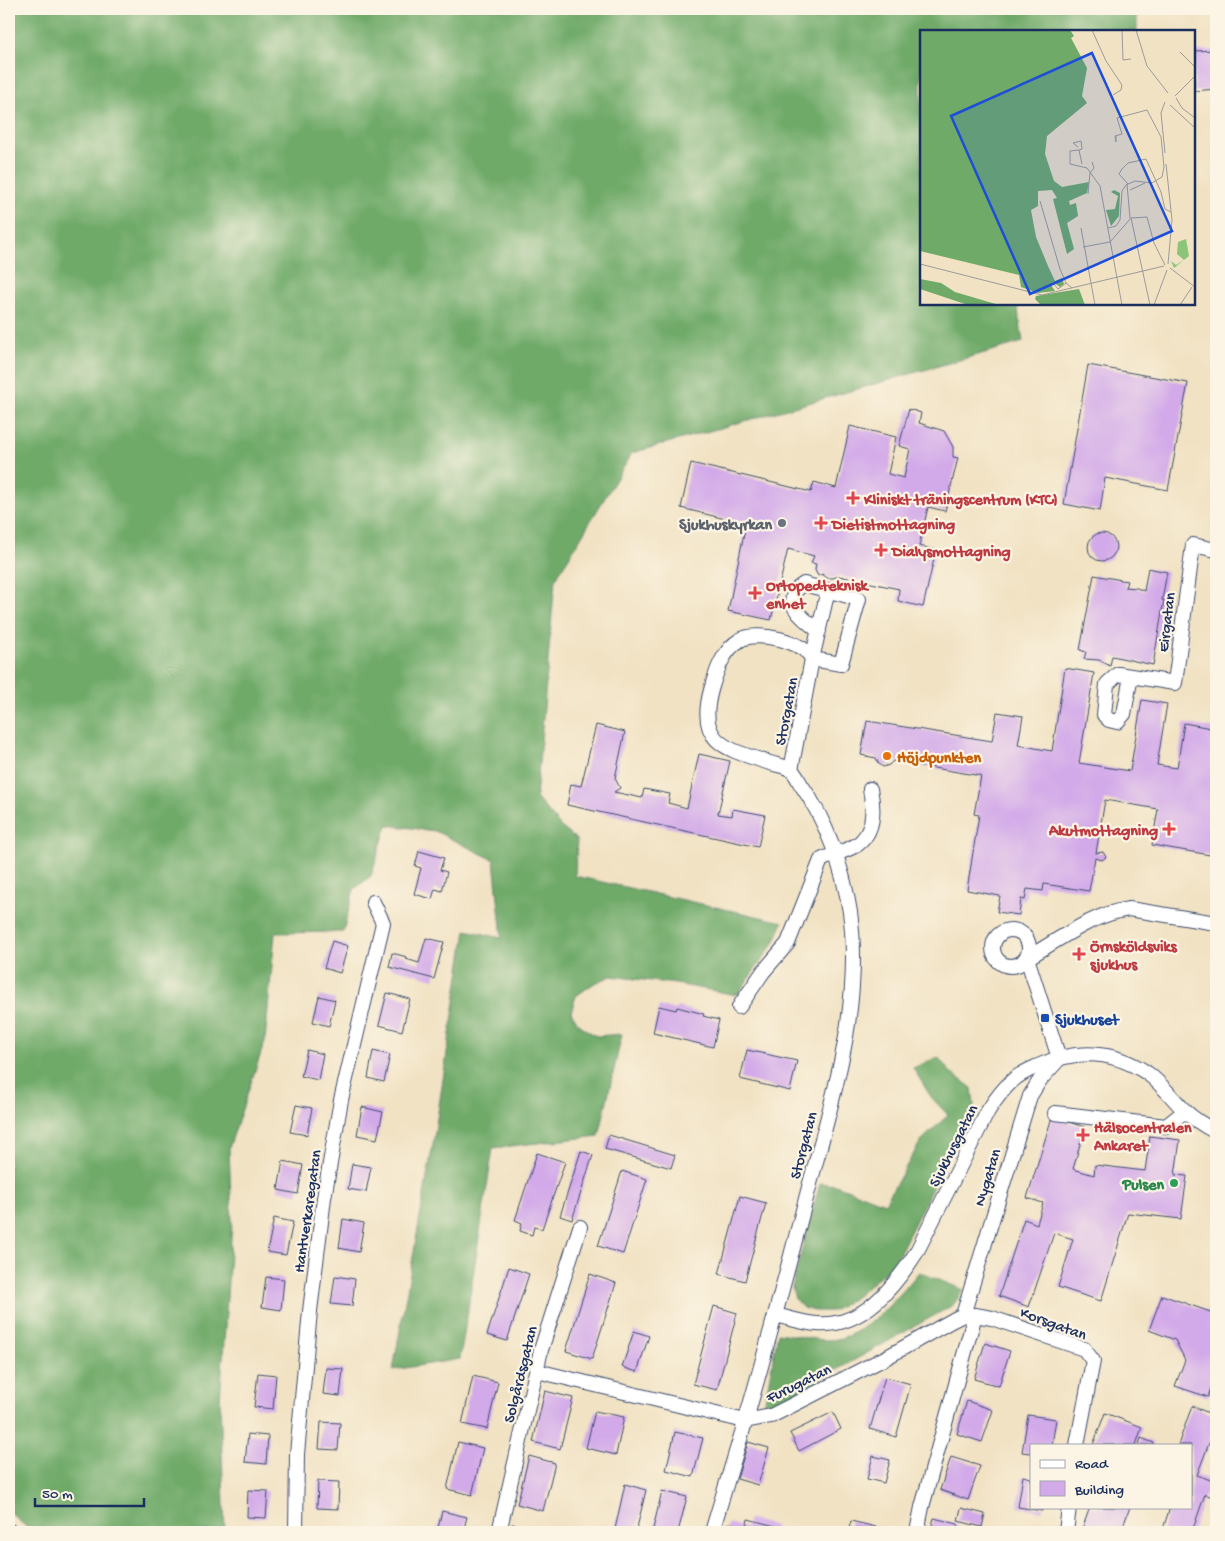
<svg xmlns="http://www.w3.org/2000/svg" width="1225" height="1541" viewBox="0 0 1225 1541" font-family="'Gochi Hand',sans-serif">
<rect width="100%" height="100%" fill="#fcf5e5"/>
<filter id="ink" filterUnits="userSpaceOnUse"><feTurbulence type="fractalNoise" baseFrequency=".02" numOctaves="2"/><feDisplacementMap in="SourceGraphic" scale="10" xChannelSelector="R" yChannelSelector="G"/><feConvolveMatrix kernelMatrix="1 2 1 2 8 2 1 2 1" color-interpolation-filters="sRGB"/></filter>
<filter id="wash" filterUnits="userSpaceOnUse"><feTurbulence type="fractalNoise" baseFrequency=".0096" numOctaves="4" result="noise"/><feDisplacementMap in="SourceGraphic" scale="20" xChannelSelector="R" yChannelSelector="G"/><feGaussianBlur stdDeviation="1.12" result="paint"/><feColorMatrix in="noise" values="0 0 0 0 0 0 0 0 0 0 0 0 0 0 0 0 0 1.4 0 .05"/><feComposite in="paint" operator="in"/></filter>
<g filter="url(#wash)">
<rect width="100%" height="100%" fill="#f1e2c3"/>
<!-- forest -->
<g fill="#6faa69" stroke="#456c64">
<polygon points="9,9 1137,9 1137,31 921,31 921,304 1017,304 1023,342 632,453 555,580 536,798 561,827 577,840 575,876 783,922 774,943 737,995 676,984 611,976 593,984 576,996 571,1012 579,1025 596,1036 622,1034 599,1136 493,1148 460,1359 393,1370 434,1138 466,930 502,938 494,860 435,831 387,825 371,876 354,889 343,932 275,933 265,1041 229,1148 232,1223 220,1401 225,1531 284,1531 284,1532 206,1532 205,1530 199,1532 32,1532 9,1512"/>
<polygon points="938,1057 949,1071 972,1088 974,1105 894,1264 857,1296 833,1311 815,1311 803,1308 795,1299 792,1287 820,1183 835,1185 885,1203 921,1141 948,1115 931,1097 913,1068"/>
<path d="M919 1272 964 1290 953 1305 763 1411 778 1333C794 1335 812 1340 829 1340 864 1339 898 1297 919 1272Z"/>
</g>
<g id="blocks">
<!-- building -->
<g fill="#d2a9e9">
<polygon points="1216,50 1216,89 1194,91 1194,51"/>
<polygon points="1088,365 1188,383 1168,490 1105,478 1100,511 1064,504"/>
<polygon points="909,409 921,413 919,423 944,431 953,447 953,457 958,458 945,511 928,507 919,546 936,550 923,607 898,601 899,589 839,576 833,578 827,578 822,574 818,576 815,570 816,564 811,563 814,556 788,549 771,620 728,611 746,524 681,508 691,463 811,492 814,482 836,488 850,426 896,437 888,474 904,478 910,449 899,446"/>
<circle cx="1102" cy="547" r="14"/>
<polygon points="1148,568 1167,572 1162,600 1164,600 1153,665 1112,656 1110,666 1099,660 1084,659 1086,652 1080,650 1094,575 1127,581 1125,587 1137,588 1144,591"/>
<polygon points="1065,668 1094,673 1079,763 1130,771 1142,700 1167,704 1157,765 1177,768 1184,723 1216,729 1216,856 1152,845 1158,809 1105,800 1096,853 1103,852 1106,857 1102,860 1095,858 1089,891 1044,884 1043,891 1027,889 1025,900 1021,899 1019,915 997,912 1000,896 967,890 979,815 974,814 981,776 893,761 889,765 883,767 878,763 876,758 861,755 867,721 992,741 997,712 1023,716 1018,745 1052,751"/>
<polygon points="596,725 625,732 615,778 620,788 614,792 642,798 644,789 670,794 668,803 687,808 699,754 730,761 718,814 732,816 733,809 765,815 758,847 567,805 571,784 581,786"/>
<polygon points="419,851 444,858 440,870 447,872 442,891 435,889 432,899 414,894 421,868 415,866"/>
<polygon points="426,938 444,942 434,979 389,967 392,953 407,957 406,959 419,963"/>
<polygon points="332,941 348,946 340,973 324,968"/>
<polygon points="387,993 410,999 402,1031 379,1025"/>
<polygon points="319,996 335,1000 329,1026 313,1022"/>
<polygon points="659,1006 676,1010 677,1007 704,1014 703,1016 719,1020 713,1047 653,1033"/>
<polygon points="307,1050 323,1054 318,1080 301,1076"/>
<polygon points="747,1050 797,1061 790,1091 740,1079"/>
<polygon points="373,1051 390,1055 384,1082 368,1078"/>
<polygon points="296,1105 312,1108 307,1135 290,1132"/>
<polygon points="362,1107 383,1112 377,1139 357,1135"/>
<polygon points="1052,1117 1085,1127 1073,1169 1094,1175 1095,1165 1145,1171 1150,1136 1180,1140 1175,1175 1187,1176 1181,1219 1128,1213 1101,1301 1058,1287 1073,1239 1054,1233 1029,1307 999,1296 1024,1219 1037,1224 1043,1203 1027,1198"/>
<polygon points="609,1135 675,1155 671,1168 605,1149"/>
<polygon points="581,1151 593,1155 572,1220 560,1216"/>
<polygon points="537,1153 565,1162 542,1229 534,1227 532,1235 520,1231 522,1223 515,1220"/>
<polygon points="283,1161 303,1165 298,1194 278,1190"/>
<polygon points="352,1164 371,1167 366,1192 348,1189"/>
<polygon points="622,1171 647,1179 623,1254 598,1246"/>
<polygon points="740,1196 766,1203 745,1281 719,1274"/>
<polygon points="274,1218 293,1222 286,1255 267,1252"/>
<polygon points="343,1219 364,1223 359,1252 339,1248"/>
<polygon points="509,1267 529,1274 507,1341 487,1335"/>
<polygon points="590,1274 616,1283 592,1359 566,1351"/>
<polygon points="335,1276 355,1279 352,1306 331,1304"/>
<polygon points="266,1277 284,1279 281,1310 262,1307"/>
<polygon points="1162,1295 1216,1314 1216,1372 1208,1397 1175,1386 1185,1360 1175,1340 1149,1330"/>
<polygon points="714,1306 737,1313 717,1390 693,1384"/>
<polygon points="634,1331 649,1336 637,1372 622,1367"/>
<polygon points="985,1343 1010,1351 999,1386 974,1379"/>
<polygon points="326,1368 343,1369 340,1396 323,1394"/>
<polygon points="258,1373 276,1375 273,1409 254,1407"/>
<polygon points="473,1376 498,1382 487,1429 462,1424"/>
<polygon points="885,1377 911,1384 896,1437 870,1429"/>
<polygon points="545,1391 573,1398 560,1449 533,1442"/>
<polygon points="967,1401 993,1410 982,1442 957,1434"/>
<polygon points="1192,1406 1216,1416 1216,1425 1197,1475 1216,1482 1216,1486 1212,1497 1205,1494 1192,1532 1162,1532 1170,1507 1191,1507 1191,1445 1178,1445"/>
<polygon points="595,1411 624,1417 616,1455 586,1448"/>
<polygon points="833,1412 841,1429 799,1451 790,1433"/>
<polygon points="1105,1413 1142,1427 1136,1445 1093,1445"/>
<polygon points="1028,1415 1056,1419 1052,1445 1031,1445 1031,1453 1022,1452"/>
<polygon points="321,1422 340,1423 338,1450 319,1449"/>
<polygon points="675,1432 703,1438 693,1477 666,1470"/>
<polygon points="248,1434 268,1436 266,1464 245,1462"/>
<polygon points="1141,1438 1154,1443 1153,1445 1139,1445"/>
<polygon points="458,1442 483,1448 472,1495 447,1489"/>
<polygon points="748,1442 769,1448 758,1485 737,1479"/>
<polygon points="529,1456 555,1463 543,1511 517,1504"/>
<polygon points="873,1456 890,1460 884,1483 867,1479"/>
<polygon points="951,1457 980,1466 968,1500 940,1490"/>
<polygon points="1023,1476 1031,1478 1031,1507 1043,1507 1042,1511 1018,1507"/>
<polygon points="318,1481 339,1482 338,1509 317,1508"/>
<polygon points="625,1484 646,1490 636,1532 615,1529"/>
<polygon points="248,1490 268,1491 266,1518 247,1517"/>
<polygon points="662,1491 687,1497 678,1532 668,1532 653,1529"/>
<polygon points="1090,1507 1130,1507 1121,1532 1081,1532"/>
<polygon points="961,1508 985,1514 982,1527 958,1521"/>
<polygon points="442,1511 467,1517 463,1532 437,1532"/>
<polygon points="934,1518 958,1524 956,1532 930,1532"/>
<polygon points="748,1519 775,1526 773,1532 725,1532 728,1523 746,1528"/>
<polygon points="851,1521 876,1527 875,1532 848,1532"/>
<polygon points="512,1524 539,1530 539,1532 510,1532"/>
</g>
</g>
</g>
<g filter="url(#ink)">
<use href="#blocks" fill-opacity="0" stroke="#3b4a6d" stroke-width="1"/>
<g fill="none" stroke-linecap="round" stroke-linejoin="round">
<defs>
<g id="minor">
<path d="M819 631C804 620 777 600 804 584L859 599 841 664 812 659 828 590"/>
<polyline points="1131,676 1124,714 1117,722 1109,720 1104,715 1107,684 1118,674 1175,683 1193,545 1216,550"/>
<circle cx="1011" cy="948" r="18"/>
<path d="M739 1007 763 972 788 943 821 860C832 855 849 850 858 844 875 831 874 808 870 789"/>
<path d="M1059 1058 1027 958C1059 940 1092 914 1129 909L1216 923"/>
<polyline points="1055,1113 1166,1126 1185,1111"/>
<path d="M775 1315C789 1318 803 1323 817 1324 862 1328 894 1287 916 1253L988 1111C995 1100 1002 1090 1012 1081 1019 1074 1029 1070 1038 1066 1075 1049 1113 1050 1147 1073 1162 1084 1172 1098 1185 1111 1194 1120 1205 1126 1216 1132"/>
<polyline points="963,1315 1030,1096 1040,1080 1059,1059"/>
<polyline points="537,1371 745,1421 771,1416 887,1357 953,1320 963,1315 975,1315 992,1318 1084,1349 1093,1361 1077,1445"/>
<polyline points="9,1531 11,1532"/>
<polyline points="296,1532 297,1454 310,1311 324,1198 341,1100 383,923 373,902"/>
<polyline points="499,1532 541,1350 580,1227"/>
<path d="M712 1532C723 1494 735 1457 746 1419 768 1344 788 1267 808 1191 832 1101 863 1007 850 912 843 867 826 820 800 783 798 779 794 772 791 770 786 766 776 765 770 763 727 749 696 744 711 690 716 672 723 650 740 640 756 630 805 641 812 659L791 770"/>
<polyline points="917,1532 922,1507 975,1315"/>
<polyline points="1066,1532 1069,1507"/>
</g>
</defs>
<!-- minor casing -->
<use href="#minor" stroke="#3b4a6d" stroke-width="16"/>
<!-- minor -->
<use href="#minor" stroke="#fff" stroke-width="14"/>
</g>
</g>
<!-- markers -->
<g fill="#e0444e" stroke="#fcf5e5" stroke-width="2">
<path d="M850.5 490.5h5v5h5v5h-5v5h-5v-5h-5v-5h5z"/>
<path d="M818.5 515.5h5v5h5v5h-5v5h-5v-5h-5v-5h5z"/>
<path d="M878.5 542.5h5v5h5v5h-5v5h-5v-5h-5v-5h5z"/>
<path d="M752.5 585.5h5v5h5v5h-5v5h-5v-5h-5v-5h5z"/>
<path d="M1166.5 821.5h5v5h5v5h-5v5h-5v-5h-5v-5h5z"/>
<path d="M1076.5 946.5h5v5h5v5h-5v5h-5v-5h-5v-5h5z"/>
<path d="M1080.5 1127.5h5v5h5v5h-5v5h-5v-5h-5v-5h5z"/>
</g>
<circle fill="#6b7280" stroke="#fcf5e5" stroke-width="2" cx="782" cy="523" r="5"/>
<circle fill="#e8710a" stroke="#fcf5e5" stroke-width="2" cx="887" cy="756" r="5"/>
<rect fill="#1a4fb4" stroke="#fcf5e5" stroke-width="2" x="1040" y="1013" width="10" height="10" rx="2.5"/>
<circle fill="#2e9e5b" stroke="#fcf5e5" stroke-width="2" cx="1174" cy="1183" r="5"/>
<g text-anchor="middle" stroke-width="4.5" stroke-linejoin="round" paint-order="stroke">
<!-- health labels -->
<g font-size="16" font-weight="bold" fill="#be3a42" stroke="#fcf5e5" text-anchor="start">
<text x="864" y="504">Kliniskt träningscentrum (KTC)</text>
<text x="832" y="529">Dietistmottagning</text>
<text x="892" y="556">Dialysmottagning</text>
<text x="766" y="590">Ortopedteknisk<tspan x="766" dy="18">enhet</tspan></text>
<text x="1158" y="835" text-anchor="end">Akutmottagning</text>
<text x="1090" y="951">Örnsköldsviks<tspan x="1090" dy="18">sjukhus</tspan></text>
<text x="1094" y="1132">Hälsocentralen<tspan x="1094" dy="18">Ankaret</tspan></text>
</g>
<!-- worship labels -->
<g font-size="16" font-weight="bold" fill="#5b616d" stroke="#fcf5e5" text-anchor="end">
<text x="772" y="529">Sjukhuskyrkan</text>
</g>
<!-- street labels -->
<g font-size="16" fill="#1b2f5e" stroke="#fcf5e5">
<text transform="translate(1165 622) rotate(-83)" y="6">Eirgatan</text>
<text transform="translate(785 711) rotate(-79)" y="6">Storgatan</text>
<text transform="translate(802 1145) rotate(-75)" y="6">Storgatan</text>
<text transform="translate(952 1145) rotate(-63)" y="6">Sjukhusgatan</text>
<text transform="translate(986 1177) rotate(-73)" y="6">Nygatan</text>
<text transform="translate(306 1211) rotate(-82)" y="6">Hantverkaregatan</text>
<text transform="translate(1054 1322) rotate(20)" y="6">Korsgatan</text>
<text transform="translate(519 1374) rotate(-76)" y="6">Solgårdsgatan</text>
<text transform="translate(798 1382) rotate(-26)" y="6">Furugatan</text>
</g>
<!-- food labels -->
<g font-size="16" font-weight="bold" fill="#c56008" stroke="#fcf5e5" text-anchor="start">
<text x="897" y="762">Höjdpunkten</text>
</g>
<!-- transit labels -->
<g font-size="16" font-weight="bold" fill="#164399" stroke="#fcf5e5" text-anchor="start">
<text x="1055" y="1024">Sjukhuset</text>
</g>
<!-- leisure labels -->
<g font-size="16" font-weight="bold" fill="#27864d" stroke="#fcf5e5" text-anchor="end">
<text x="1164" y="1189">Pulsen</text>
</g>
</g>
<!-- overview -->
<g transform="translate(920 30)">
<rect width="275" height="275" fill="#f1e2c3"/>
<path d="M266 209 269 226 254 238 251 231 256 235 264 230 257 224 258 212Z" fill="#8ac579"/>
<path d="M0 0H150L154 6 151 8 167 38 162 66 167 73 127 106 125 124 134 151 142 157 169 152 167 163 149 171 150 175 156 173 158 186 147 193 154 219 147 224 133 169 137 168 132 160 118 161V176L111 180 116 207 128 236 135 251 142 248 144 254 140 257 133 252 131 255 135 261 118 263 101 257 99 245 0 221ZM194 160 200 163 199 186 191 196 186 180 195 179 198 166 191 162ZM0 249 21 253 35 262 79 275H48L0 259ZM159 259 165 275H121L115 269 116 266Z" fill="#6faa69"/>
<path fill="none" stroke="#9b9a9b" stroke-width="1" d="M172 0 186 31 202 55 201 60 193 65M202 0 203 30 211 29M216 0 227 36 248 63M260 22 275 37M255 66 275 46M256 68 262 78 275 88M245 72 241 83 245 123M250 75 275 98M158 117 153 113 161 111 162 119 159 120M162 134 159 120 150 121V134L167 138 180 156 202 275M246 134 252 190 248 234M275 140V196M207 154 210 188M208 154 199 144 202 139 208 133 226 129 241 162 245 179 251 182M210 160 225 153M168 164 170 143 174 138 172 132M120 171 140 239 146 253 152 258M211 188 230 275M211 188 227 187 234 213 245 235M161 198 175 275M188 198 196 196 200 190 202 161 206 155 215 151 232 153 242 147 244 137 241 107 227 80 197 88 202 104 195 106 196 112V106M163 217 190 212 211 188M0 234 122 265 244 236M250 238 275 257M133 253 138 259 146 253M234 275 247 240M260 275 272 257"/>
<path fill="#1d4ed8" fill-opacity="0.15" stroke="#1d4ed8" stroke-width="2.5" d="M172 23 252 201 110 264 31 86Z"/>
<rect width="275" height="275" fill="none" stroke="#1b2f5e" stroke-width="2.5"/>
</g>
<!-- margin -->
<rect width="1225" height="1541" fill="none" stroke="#fcf5e5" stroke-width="30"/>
<!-- legend -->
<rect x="1030" y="1444" width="162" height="65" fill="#fcf5e5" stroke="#a2a6af"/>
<rect x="1040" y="1460" width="25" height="8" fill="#ffffff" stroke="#a2a6af"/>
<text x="1075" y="1468" font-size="15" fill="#1b2f5e">Road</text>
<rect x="1040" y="1481" width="25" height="15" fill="#d2a9e9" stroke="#a2a6af"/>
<text x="1075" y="1494" font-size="15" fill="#1b2f5e">Building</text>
<!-- scale -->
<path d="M35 1498v8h109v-8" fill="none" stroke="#1b2f5e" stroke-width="2.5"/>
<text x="42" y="1498" font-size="15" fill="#1b2f5e" stroke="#fcf5e5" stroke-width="4" paint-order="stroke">50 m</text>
</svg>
